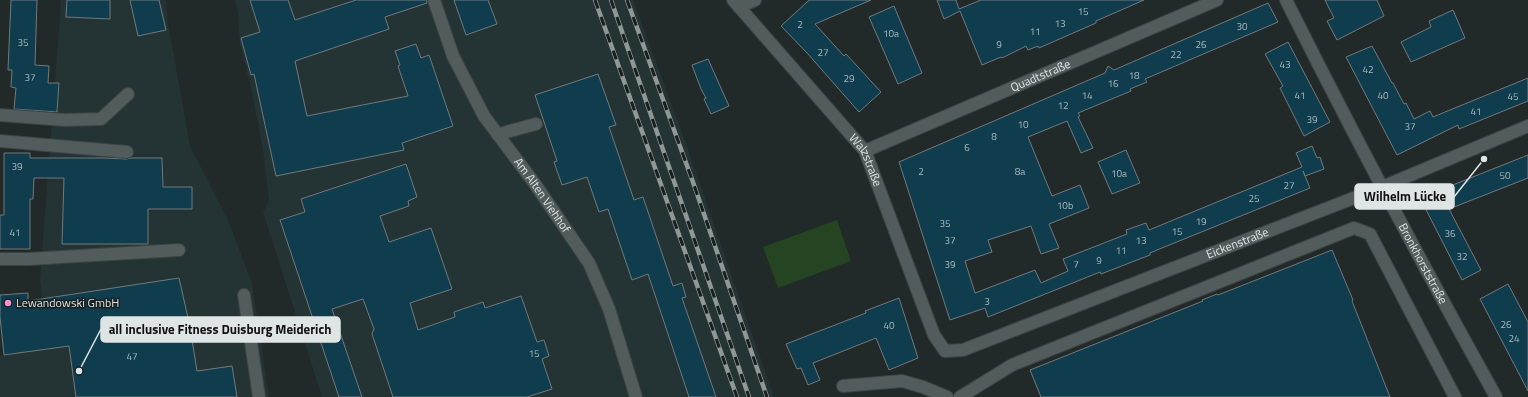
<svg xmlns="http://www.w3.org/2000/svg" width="1528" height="397" viewBox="0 0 1528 397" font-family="'Titillium Web',sans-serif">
<rect width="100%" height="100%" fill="#212929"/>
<!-- built -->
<g fill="#243434">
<polygon points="61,0 166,0 168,23 190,146 228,220 252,283 269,397 0,397 0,356 49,348 40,280"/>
<polygon points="235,0 633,0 684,138 774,397 322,397 263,212 269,201 263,150 251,88 240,44 238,14"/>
</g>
<!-- green -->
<polygon fill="#254421" points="837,220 851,261 778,288 763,247"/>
<!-- building -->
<g fill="#103d4e" stroke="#72797d">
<polygon points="11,0 37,0 35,65 49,66 48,83 59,83 57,112 14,109 16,88 11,87 12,70 8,70"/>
<polygon points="67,0 110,0 110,19 66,17"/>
<polygon points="130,0 159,0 166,30 138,36"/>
<polygon points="250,0 288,0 295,20 356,0 427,0 427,3 385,17 389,29 295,61 307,116 408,96 398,66 400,65 395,51 416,44 421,58 429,55 453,126 402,143 404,150 276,176 254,74 251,75 241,38 260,32"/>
<polygon points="454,0 488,0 497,24 466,35"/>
<polygon points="810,0 871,0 815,24 844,56 846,54 881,92 859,112 808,54 781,26 807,2"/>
<polygon points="937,0 956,0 959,9 981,0 1144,0 1096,21 1096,23 1039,48 1038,46 1028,50 1026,46 1002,58 1001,57 982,65 960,11 944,19"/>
<polygon points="1325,0 1377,0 1384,16 1337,40 1327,21 1334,18"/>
<polygon points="1268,3 1278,22 1145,79 1147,82 1130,89 1131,91 1078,113 1080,116 1078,117 1093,148 1081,153 1067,121 1028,137 1052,196 1080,185 1089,208 1049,224 1059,248 1041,254 1031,226 988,240 992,252 965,261 975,293 1035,270 1041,283 1068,271 1063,259 1127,234 1126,230 1146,223 1149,230 1302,167 1296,153 1312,146 1317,158 1320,157 1324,169 1305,176 1303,171 1310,188 1157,250 1150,253 1150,255 1101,274 1100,272 988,317 985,308 950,320 899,162 1105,73 1108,66 1114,70"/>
<polygon points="894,6 922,73 898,84 869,17"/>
<polygon points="1453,10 1465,38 1411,62 1401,42 1431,27 1429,21"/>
<polygon points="1288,42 1330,122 1304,136 1280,88 1283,86 1265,54"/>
<polygon points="1372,46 1392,83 1393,83 1404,104 1406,103 1414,119 1430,111 1433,117 1528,78 1528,101 1459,129 1458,125 1397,155 1346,57"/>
<polygon points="708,59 729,106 711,114 704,99 706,98 701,89 692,65"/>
<polygon points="598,74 616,125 609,127 634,200 643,197 673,286 682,283 686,297 682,298 716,397 689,397 648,274 632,280 608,209 599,212 587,177 562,185 554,162 557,161 535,95"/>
<polygon points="1126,150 1140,183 1112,194 1098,162"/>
<polygon points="4,153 30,153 30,158 105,158 126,159 132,158 162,158 163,187 192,187 192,209 148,209 148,244 62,244 64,178 34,178 33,199 30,199 30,249 0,249 0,215 4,215"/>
<polygon points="1528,155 1528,178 1449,209 1481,270 1462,280 1420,198"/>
<polygon points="406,164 417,197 408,201 409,206 380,216 389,242 431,228 452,289 410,303 418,330 455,317 454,312 483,302 485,308 521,296 537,342 544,340 549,356 542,359 552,389 527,397 393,397 372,334 374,329 363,299 332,309 362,397 339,397 280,220 305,212 301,199"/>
<polygon points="1332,250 1353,300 1352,301 1390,397 1041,397 1030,370 1203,301 1202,300 1217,294 1218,295"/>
<polygon points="179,278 190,327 197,371 232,366 237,397 76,397 69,346 4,355 0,317 0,295 28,293 28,301"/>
<polygon points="1508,284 1528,322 1528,391 1480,299"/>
<polygon points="899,298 918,358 889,370 876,338 813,363 820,380 808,385 801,368 797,369 786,344 866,313 865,311"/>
</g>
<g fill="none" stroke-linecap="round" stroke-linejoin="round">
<defs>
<g id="minor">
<path id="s1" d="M434 0 453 56 484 116 535 184 589 263 609 309 636 397"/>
<path id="s2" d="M733 0 865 151 934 335 945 351 963 350 1382 187 1528 126"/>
<path id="s3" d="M1286 0C1353 134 1423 266 1496 397"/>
<polyline points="739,7 755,0"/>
<polyline points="0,115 65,120 101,119 128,94"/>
<polyline points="498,135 510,131 536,124"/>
<polyline points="0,141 127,152"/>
<path id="s4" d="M865 151 1217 0"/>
<polyline points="0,259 29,259 179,250"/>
<polyline points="244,295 259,397"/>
<polyline points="843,386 902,381 923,387 947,397"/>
<polyline points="960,397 1012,365 1354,228 1370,234 1455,397"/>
</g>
</defs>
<!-- minor casing -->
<use href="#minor" stroke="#3d4444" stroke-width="14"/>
<!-- minor -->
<use href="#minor" stroke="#535c5c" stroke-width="12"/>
<defs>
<g id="rail">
<polyline points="595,0 737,397"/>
<polyline points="611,0 749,397"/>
<polyline points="627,0 694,185 767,397"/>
</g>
</defs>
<!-- rail casing -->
<use href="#rail" stroke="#909797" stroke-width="4.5"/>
<!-- rail -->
<use href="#rail" stroke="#181f1f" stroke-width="3" stroke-dasharray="9" stroke-linecap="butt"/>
</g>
<!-- markers -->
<circle fill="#f590d1" stroke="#181f1f" stroke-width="1.5" cx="8" cy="303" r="4"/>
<g text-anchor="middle" stroke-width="3" stroke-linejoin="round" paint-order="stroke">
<!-- number labels -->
<g font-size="10" fill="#abbabe">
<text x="1083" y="15">15</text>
<text x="1060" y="27">13</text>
<text x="800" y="28">2</text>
<text x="1242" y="30">30</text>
<text x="1035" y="35">11</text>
<text x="891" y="37">10a</text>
<text x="23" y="46">35</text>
<text x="999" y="48">9</text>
<text x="1201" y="48">26</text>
<text x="823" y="56">27</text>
<text x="1176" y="58">22</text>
<text x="1285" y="68">43</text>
<text x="1368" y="73">42</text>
<text x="1134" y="79">18</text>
<text x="30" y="81">37</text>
<text x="849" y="82">29</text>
<text x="1113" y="87">16</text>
<text x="1087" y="99">14</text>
<text x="1300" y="99">41</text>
<text x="1383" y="99">40</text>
<text x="1513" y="100">45</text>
<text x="1063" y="109">12</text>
<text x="1476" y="115">41</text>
<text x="1312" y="123">39</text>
<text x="1023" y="128">10</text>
<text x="1410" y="130">37</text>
<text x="994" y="140">8</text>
<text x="967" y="151">6</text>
<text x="17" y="170">39</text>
<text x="921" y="175">2</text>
<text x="1020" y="175">8a</text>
<text x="1119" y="177">10a</text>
<text x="1505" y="179">50</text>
<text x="1289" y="189">27</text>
<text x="1254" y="202">25</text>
<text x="1065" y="209">10b</text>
<text x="1201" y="225">19</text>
<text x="945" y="227">35</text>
<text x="1177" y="235">15</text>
<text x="15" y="236">41</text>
<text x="1450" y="237">36</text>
<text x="950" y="244">37</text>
<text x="1141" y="244">13</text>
<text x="1121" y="254">11</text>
<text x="1462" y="260">32</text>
<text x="1099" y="264">9</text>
<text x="950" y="268">39</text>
<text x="1076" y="268">7</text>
<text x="987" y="305">3</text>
<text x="1506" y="328">26</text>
<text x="889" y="329">40</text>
<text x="1514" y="342">24</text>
<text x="534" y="357">15</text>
<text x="132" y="360">47</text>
</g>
<!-- street labels -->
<g font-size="12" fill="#dfe4e4" stroke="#181f1f">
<text dy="4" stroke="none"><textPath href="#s4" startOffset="191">Quadtstraße</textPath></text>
<text dy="4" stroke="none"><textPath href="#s2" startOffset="209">Walzstraße</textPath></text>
<text dy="4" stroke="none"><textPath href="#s1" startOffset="225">Am Alten Viehhof</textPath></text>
<text dy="4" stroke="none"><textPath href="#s2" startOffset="729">Eickenstraße</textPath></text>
<text dy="4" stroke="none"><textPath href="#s3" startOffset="297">Bronkhorststraße</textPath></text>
</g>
<!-- poi labels -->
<g font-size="12" fill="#dfe4e4" stroke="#181f1f" text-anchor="start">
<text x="16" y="307">Lewandowski GmbH</text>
</g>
</g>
<!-- callouts -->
<path fill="none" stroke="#dfe4e4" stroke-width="1.5" d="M1484 159L1454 197M79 371L101 329"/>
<g fill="#dfe4e4" stroke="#181f1f" stroke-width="1.5">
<circle cx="1484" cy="159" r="4"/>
<circle cx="79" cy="371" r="4"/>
</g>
<g fill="#dfe4e4" stroke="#dfe4e4" stroke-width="1.5">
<rect x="1355" y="184" width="99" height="25" rx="4"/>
<rect x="101" y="317" width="239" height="25" rx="4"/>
</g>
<g font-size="13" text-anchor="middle" font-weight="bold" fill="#111">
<text x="1405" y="201">Wilhelm Lücke</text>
<text x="220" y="334">all inclusive Fitness Duisburg Meiderich</text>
</g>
</svg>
